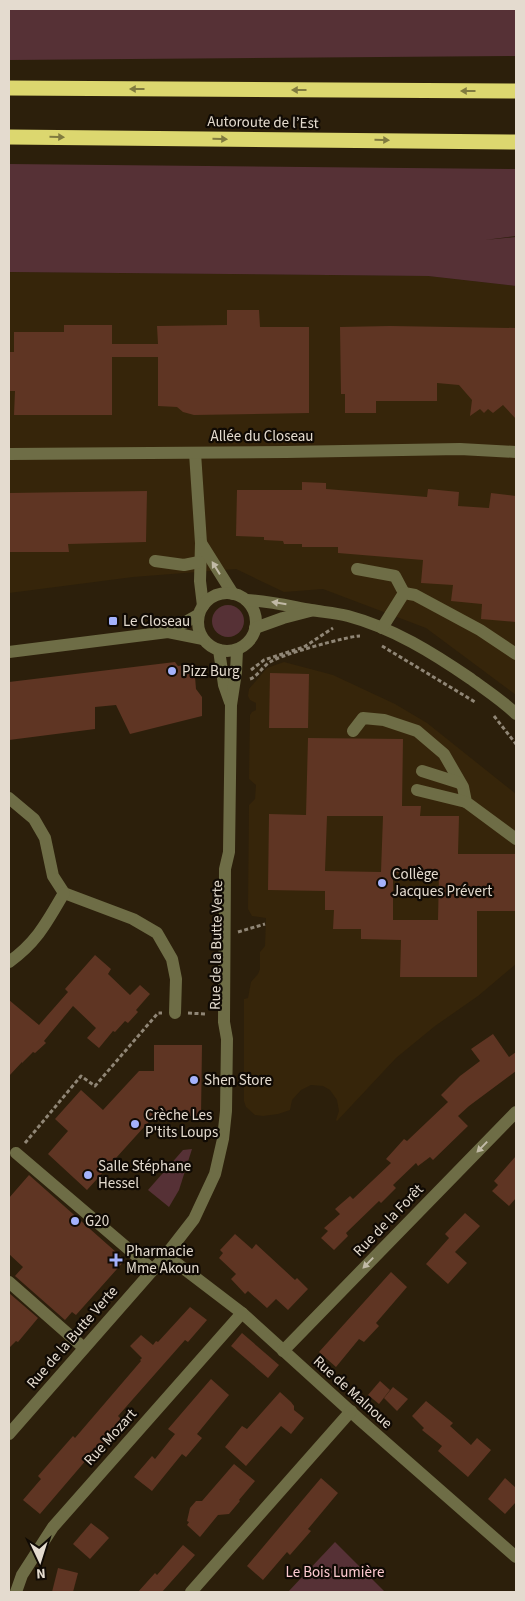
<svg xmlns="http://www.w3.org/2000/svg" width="525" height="1601" viewBox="0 0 525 1601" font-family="'Source Sans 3',sans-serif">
<rect width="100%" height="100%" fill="#2c1f0b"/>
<!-- built -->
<g fill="#36250a">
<polygon points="9,272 428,276 516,286 516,695 426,628 323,589 284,592 236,569 133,577 9,593"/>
<polygon points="284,662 333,675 395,704 427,723 516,794 516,964 478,996 435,1026 396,1058 337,1121 336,1120 339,1111 337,1100 330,1090 323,1086 311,1085 301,1090 292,1100 290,1110 278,1114 263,1116 255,1115 246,1107 244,1101 244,999 248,998 251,982 258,974 260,969 260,952 265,946 266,918 252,916 248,909 249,805 255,799 256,785 249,779 250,715 252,712 256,710 256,703 250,700 248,696 249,689 267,668"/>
</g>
<!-- green -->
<g fill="#563136">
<polygon points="9,9 516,9 516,56 9,60"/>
<polygon points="9,164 516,169 516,236 485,240 516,237 516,286 428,276 9,272"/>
<circle cx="228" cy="621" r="16"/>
<polygon points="192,1149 179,1190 169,1207 148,1190 183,1150"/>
<polygon points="335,1542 385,1592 288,1592"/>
</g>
<!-- building -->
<g fill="#5f3523" fill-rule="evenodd">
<polygon points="227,310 259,310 260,327 309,327 309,413 194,415 183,412 177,407 158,406 158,357 112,357 112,415 14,415 15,391 9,391 9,352 14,352 14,332 64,332 64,325 112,325 112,344 158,344 157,326 227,325"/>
<polygon points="390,326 516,328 516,419 503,405 493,413 488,409 484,413 480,409 470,416 472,400 459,385 437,383 437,401 376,401 376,413 345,413 345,394 341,394 340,327"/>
<polygon points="302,482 326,483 326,489 427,497 428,489 459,492 458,506 489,508 491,493 516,496 516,622 481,619 482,604 451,601 453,585 421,583 423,560 338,553 338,547 302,547 302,544 284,544 283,541 264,540 264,537 236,536 237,490 302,490"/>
<polygon points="147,491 146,542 68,544 69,552 9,552 9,493"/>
<polygon points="175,662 178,666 194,664 196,689 202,697 202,716 130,734 116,705 95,707 95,729 9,740 9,682"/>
<polygon points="270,673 309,674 308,728 269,728"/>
<path d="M308 738 403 739 402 806H421L420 816H459L458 854H516L515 911H477V977H400L401 940 361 939V929H333L334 910H325V891L268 890 269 814 306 815ZM327 816H383L381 872 325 871ZM393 873H439L438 920H393Z"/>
<polygon points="95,955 111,969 108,974 130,995 140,985 150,994 136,1010 138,1012 128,1023 125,1021 115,1032 113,1031 99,1048 87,1038 96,1028 73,1006 44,1041 46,1043 35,1053 33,1052 22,1063 22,1062 9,1076 9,1000 39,1025 68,992 65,989"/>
<polygon points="493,1034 509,1057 516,1052 516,1071 469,1106 458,1116 468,1126 433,1160 430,1157 418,1166 416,1163 393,1185 396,1188 381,1203 379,1201 346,1233 348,1236 334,1250 321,1238 328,1231 324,1228 340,1214 335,1209 350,1196 353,1199 391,1163 386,1159 404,1139 407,1141 448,1102 441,1095 460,1076 480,1061 471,1049"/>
<polygon points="154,1045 202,1045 201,1116 154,1116 87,1190 48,1154 68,1131 55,1119 81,1090 103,1110 139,1071 154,1071"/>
<polygon points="516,1156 516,1198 509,1206 492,1191 498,1185 494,1181"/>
<polygon points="29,1175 125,1260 76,1315 72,1312 65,1320 15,1276 23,1267 9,1254 9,1198"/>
<polygon points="465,1213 480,1226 455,1252 467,1263 448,1284 426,1264 449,1238 445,1234"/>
<polygon points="235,1234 252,1249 256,1244 295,1280 297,1278 308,1289 288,1310 276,1299 267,1308 248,1291 245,1294 231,1279 236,1274 219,1258 223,1253 220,1250"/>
<polygon points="391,1272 407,1287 376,1323 379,1326 364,1342 359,1339 336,1367 319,1352"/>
<polygon points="9,1293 38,1318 18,1342 16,1341 9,1348"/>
<polygon points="190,1307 207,1320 188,1342 185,1340 118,1416 123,1421 101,1447 99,1445 40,1514 23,1500 41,1479 38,1476 73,1436 75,1438 141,1361 140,1360 142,1358 130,1346 141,1335 153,1345 156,1341 158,1342"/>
<polygon points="242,1333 279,1365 268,1378 231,1346"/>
<polygon points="211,1379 229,1395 197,1434 202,1438 186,1457 182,1454 152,1491 134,1477 152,1456 155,1459 175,1434 168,1429"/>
<polygon points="380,1381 390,1390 379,1404 368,1395"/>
<polygon points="393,1387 408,1399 397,1411 384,1398"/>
<polygon points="280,1392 291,1402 294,1406 294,1410 304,1418 291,1434 281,1426 246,1466 225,1447 242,1426 247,1429"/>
<polygon points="426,1401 453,1423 450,1426 471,1445 477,1438 491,1450 468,1477 438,1451 442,1446 422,1430 424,1428 412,1416"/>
<polygon points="234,1464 255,1481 239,1500 240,1501 229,1514 218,1515 200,1537 187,1525 189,1522 187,1521 190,1508 196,1501 202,1501"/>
<polygon points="321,1478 338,1493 308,1529 311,1531 290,1555 287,1552 263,1580 247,1566"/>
<polygon points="505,1478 516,1488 516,1502 505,1514 488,1499"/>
<polygon points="91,1523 104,1533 109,1538 90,1559 73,1544"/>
<polygon points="183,1545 195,1555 162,1592 138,1592 155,1573 157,1575"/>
<polygon points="58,1568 78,1573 73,1592 52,1592"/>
</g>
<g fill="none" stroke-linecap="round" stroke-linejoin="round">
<!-- path -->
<g stroke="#908676" stroke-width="3" stroke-dasharray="4 2.5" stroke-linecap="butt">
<polyline points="382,646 475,702"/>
<polyline points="251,670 264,660 304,647 333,628"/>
<path d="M250 679C258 676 262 667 270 662 280 655 348 636 360 636"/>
<polyline points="494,716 516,744"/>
<polyline points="238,932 265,924"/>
<polyline points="188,1013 205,1014"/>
<polyline points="25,1143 81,1076 95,1086 158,1013 162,1013"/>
</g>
<!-- minor -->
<g stroke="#6e6d46" stroke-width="12">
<polyline points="195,453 201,543 200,581 203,606"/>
<polyline points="9,454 286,452 460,449 516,452"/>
<polyline points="201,543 233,594"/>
<polyline points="155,561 184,565 199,562"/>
<polyline points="357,569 395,576 404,593"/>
<circle cx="227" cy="622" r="29"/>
<path d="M246 600C269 601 289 606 311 610 323 612 336 613 348 616 393 628 433 653 471 679 486 690 503 701 516 714"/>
<polyline points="255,628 283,618 310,611"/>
<polyline points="382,628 404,593 415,595 480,630 516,654"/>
<polyline points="168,632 198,615"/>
<polyline points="219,650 224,685 230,702"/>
<polyline points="9,652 168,632 203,639"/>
<polyline points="353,731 363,718 384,720 417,731 444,754 463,787 466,802 516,839"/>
<polyline points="422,771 460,783"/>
<polyline points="417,790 466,802"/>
<polyline points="9,798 34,819 45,838 53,876 64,893 133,919 157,933 172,959 176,979 175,1013"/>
<path d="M9 962C37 942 47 922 64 893"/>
<polyline points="16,1153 153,1270"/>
<polyline points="166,1255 242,1313 360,1420 516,1557"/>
<polyline points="9,1282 84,1348"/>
<polyline points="283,1351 516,1112"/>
<polyline points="9,1434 166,1255 194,1219 215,1174 223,1139 226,1111 227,1039 224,1022 225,869 229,852 231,705 236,672 237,650"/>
<polyline points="16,1592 22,1575 53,1527 242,1313"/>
<polyline points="191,1592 351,1411"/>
</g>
<!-- highway -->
<g stroke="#dcd76f" stroke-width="15">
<polyline points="9,88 516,91"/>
<polyline points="9,137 516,142"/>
</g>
</g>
<!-- one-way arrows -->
<defs><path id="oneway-solid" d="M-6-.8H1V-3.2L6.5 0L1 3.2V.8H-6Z" transform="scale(1.25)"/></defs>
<g fill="#807b3f">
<use href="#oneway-solid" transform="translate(137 89) rotate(-180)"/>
<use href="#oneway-solid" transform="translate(299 90) rotate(-180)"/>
<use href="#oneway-solid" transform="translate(468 91) rotate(-180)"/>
<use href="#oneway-solid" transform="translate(57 137) rotate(1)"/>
<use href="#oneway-solid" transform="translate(220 139) rotate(1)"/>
<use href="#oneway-solid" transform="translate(382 140) rotate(1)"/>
</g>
<g fill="#c1baa6">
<use href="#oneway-solid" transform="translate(216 568) rotate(-122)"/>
<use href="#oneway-solid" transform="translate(279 603) rotate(-171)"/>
<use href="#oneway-solid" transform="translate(482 1147) rotate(134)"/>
<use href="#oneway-solid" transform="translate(368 1263) rotate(134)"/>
</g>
<!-- markers -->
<g fill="#a4b2fc" stroke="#100a04" stroke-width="2">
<rect x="108" y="616" width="10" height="10" rx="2.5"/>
<circle cx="172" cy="671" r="5"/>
<circle cx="382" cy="883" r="5"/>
<circle cx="194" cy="1080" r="5"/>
<circle cx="135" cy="1124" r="5"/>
<circle cx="88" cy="1175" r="5"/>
<circle cx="75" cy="1221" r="5"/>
<path d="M113.5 1252.5h5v5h5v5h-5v5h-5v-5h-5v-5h5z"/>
</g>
<g text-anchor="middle" stroke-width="4.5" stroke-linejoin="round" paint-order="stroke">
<!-- street labels -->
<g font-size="15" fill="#e4dbcf" stroke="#100a04">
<text transform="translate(263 122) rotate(1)" y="5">Autoroute de l’Est</text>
<text x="262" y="441">Allée du Closeau</text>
<text transform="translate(216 945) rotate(-89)" y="5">Rue de la Butte Verte</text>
<text transform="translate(388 1220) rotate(-46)" y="5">Rue de la Forêt</text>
<text transform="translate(72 1337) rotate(-49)" y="5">Rue de la Butte Verte</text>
<text transform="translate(353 1392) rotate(42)" y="5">Rue de Malnoue</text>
<text transform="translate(110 1437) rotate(-48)" y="5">Rue Mozart</text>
</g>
<!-- poi labels -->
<g font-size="15" fill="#e4dbcf" stroke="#100a04" text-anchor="start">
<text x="123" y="626">Le Closeau</text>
<text x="182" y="676">Pizz Burg</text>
<text x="392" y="879">Collège<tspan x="392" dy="17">Jacques Prévert</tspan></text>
<text x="204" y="1085">Shen Store</text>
<text x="145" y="1120">Crèche Les<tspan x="145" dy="17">P'tits Loups</tspan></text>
<text x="98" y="1171">Salle Stéphane<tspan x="98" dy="17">Hessel</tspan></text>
<text x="85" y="1226">G20</text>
<text x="126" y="1256">Pharmacie<tspan x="126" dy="17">Mme Akoun</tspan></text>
</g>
<!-- park labels -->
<g font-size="15" fill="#fecbd1" stroke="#100a04">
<text x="335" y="1577">Le Bois Lumière</text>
</g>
</g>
<!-- border -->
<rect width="525" height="1601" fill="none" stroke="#e4dbcf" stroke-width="20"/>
<!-- north arrow -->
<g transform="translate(40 1561) rotate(176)" stroke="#100a04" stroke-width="4" paint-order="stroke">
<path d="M0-4L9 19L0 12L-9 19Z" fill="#e4dbcf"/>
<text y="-8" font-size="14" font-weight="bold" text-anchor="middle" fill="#e4dbcf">N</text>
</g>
</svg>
